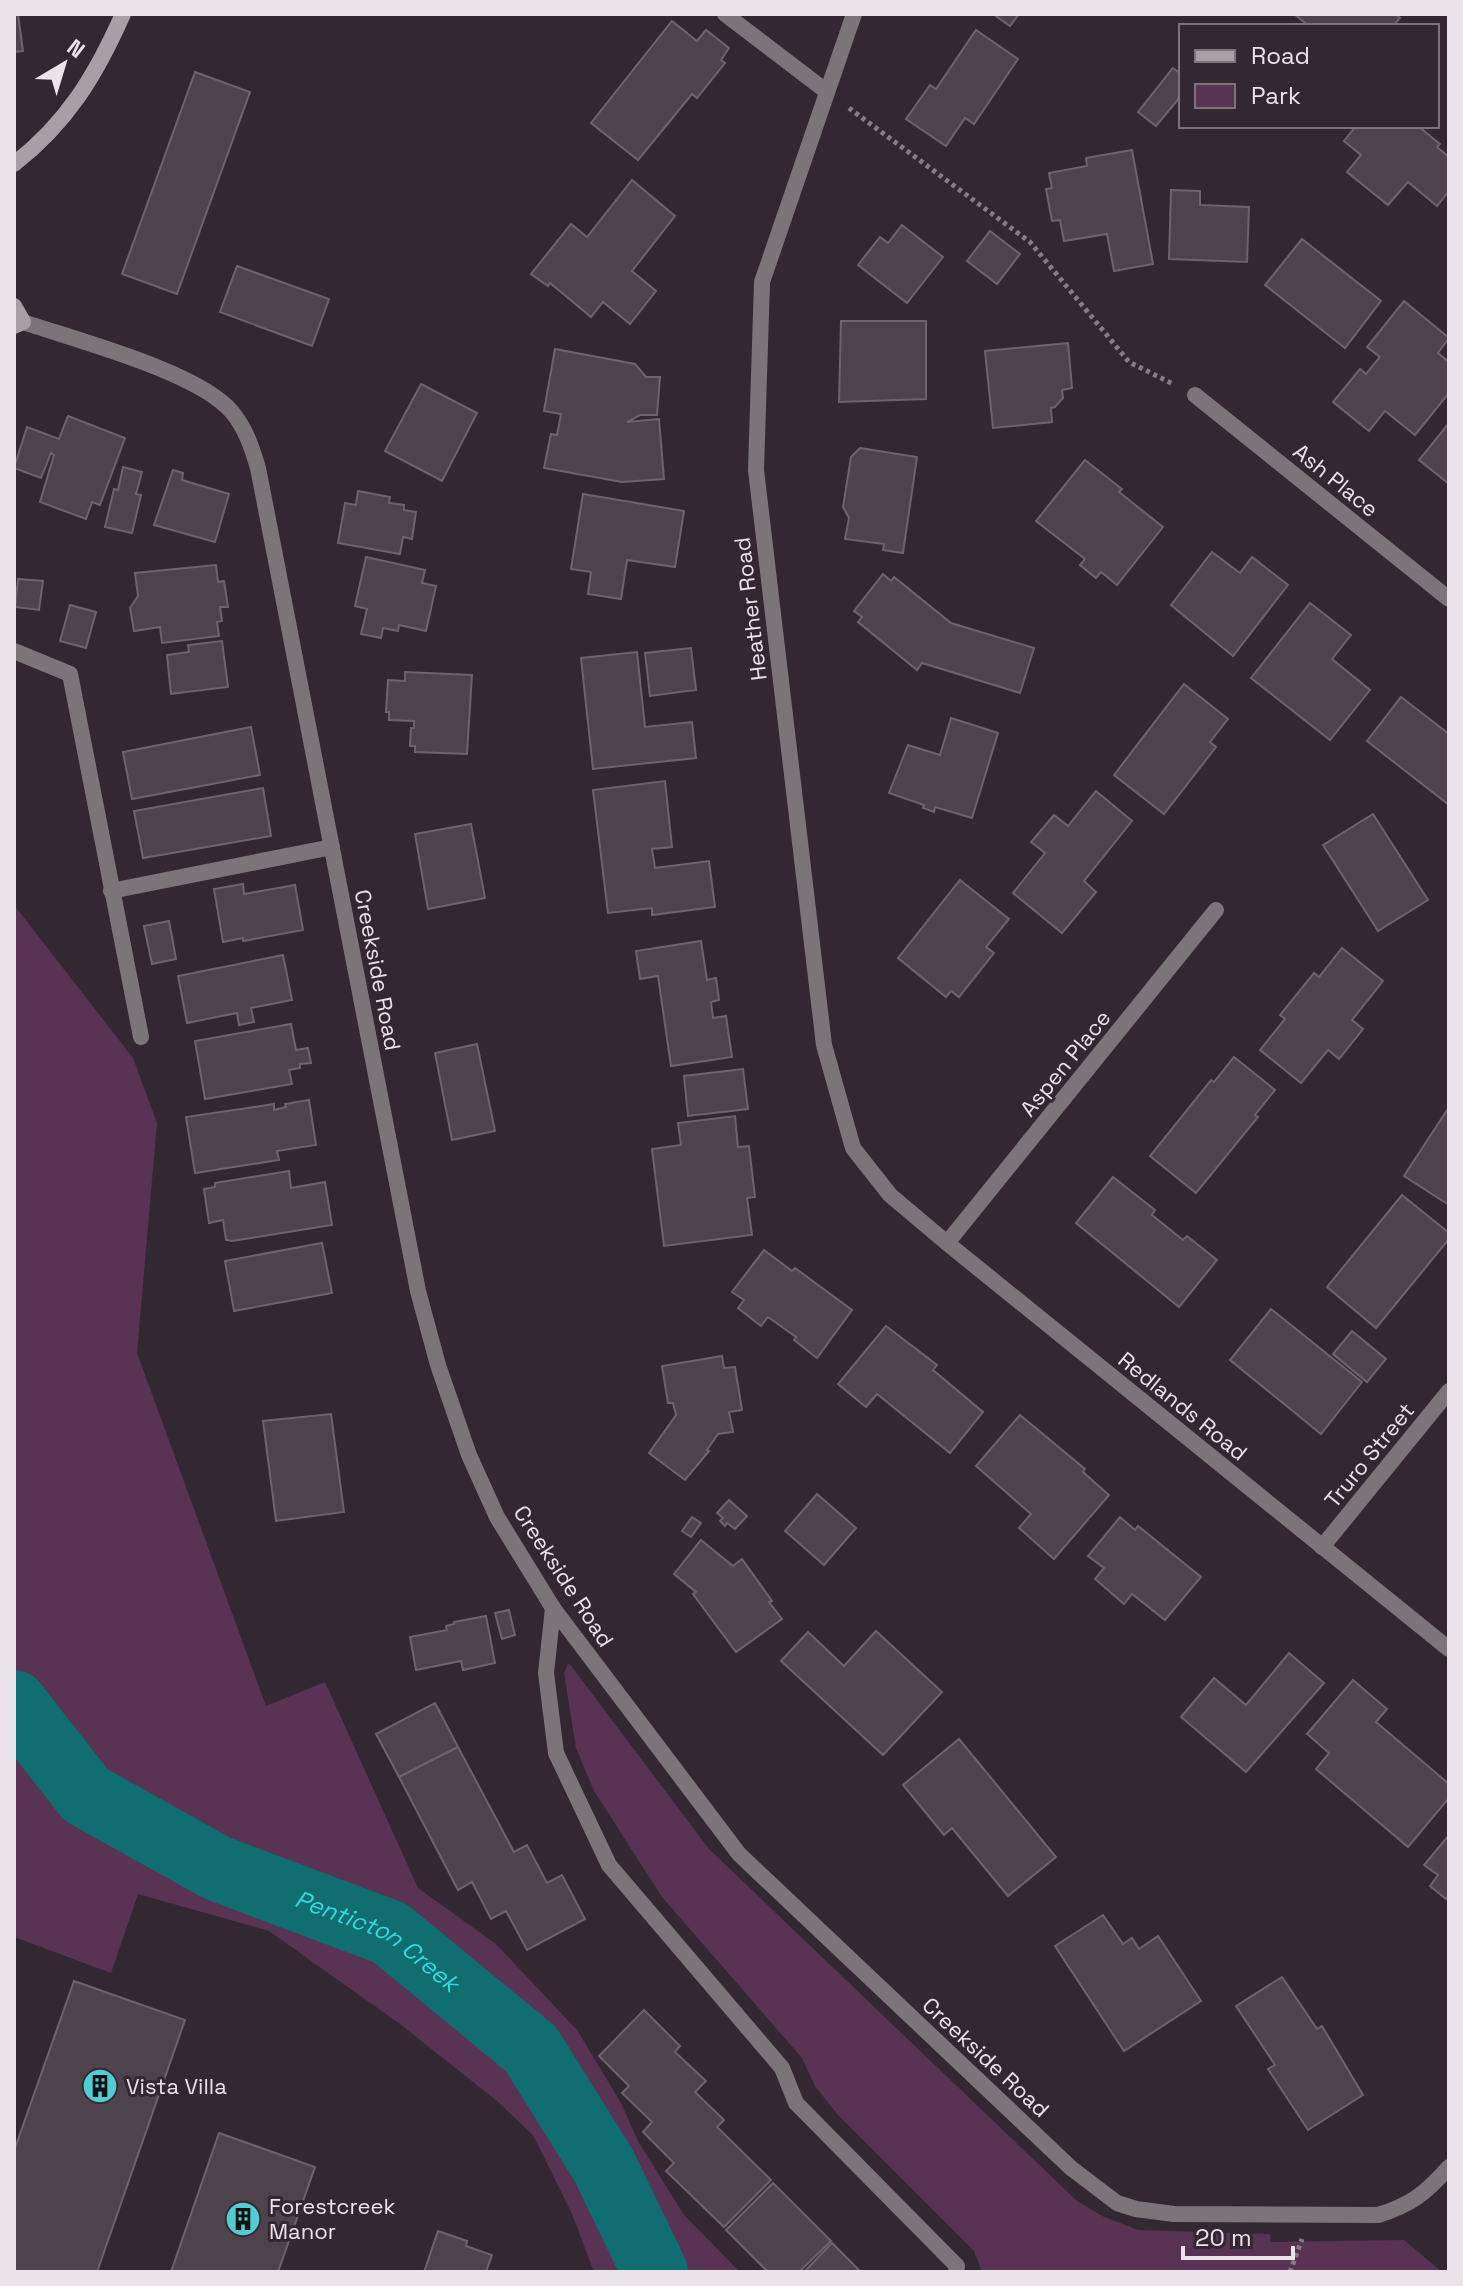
<svg xmlns="http://www.w3.org/2000/svg" width="1463" height="2286" viewBox="0 0 1463 2286" font-family="'Space Grotesk',sans-serif">
<rect width="100%" height="100%" fill="#332832"/>
<!-- green -->
<g fill="#583354">
<polygon points="14,905 133,1058 157,1123 137,1353 266,1706 325,1682 418,1888 496,1944 577,2030 621,2103 638,2141 684,2215 740,2272 594,2272 572,2214 533,2135 497,2101 400,2024 269,1931 138,1894 111,1973 14,1937"/>
<polygon points="569,1663 709,1849 1077,2201 1102,2216 1138,2230 1270,2234 1271,2242 1404,2240 1442,2272 982,2272 974,2251 838,2115 815,2086 802,2058 662,1897 594,1791 576,1748 564,1673"/>
</g>
<g fill="none" stroke-linecap="round" stroke-linejoin="round">
<!-- river -->
<path stroke="#106d70" stroke-width="66" id="s1" d="M14 1703 86 1795 217 1868 390 1933 531 2049 604 2166 655 2272"/>
</g>
<!-- building -->
<g fill="#4e434d" stroke="#6e626c" stroke-width="2">
<polygon points="14,14 18,14 23,51 14,52"/>
<polygon points="993,14 1019,14 1010,26"/>
<polygon points="1294,14 1395,14 1400,18 1393,26 1309,26"/>
<polygon points="672,21 697,41 706,30 729,48 721,60 725,63 697,98 692,94 638,160 591,123"/>
<polygon points="976,30 1018,59 974,124 965,118 946,146 906,119 930,85 936,89"/>
<polygon points="1173,68 1181,74 1181,96 1156,126 1138,112"/>
<polygon points="195,72 250,92 177,294 122,274"/>
<polygon points="1356,126 1418,126 1440,144 1437,147 1449,157 1449,191 1437,206 1408,182 1388,205 1347,172 1361,155 1344,141"/>
<polygon points="1132,150 1153,264 1114,271 1107,234 1064,241 1060,220 1052,221 1046,189 1052,188 1049,173 1087,166 1086,158"/>
<polygon points="632,180 675,216 632,271 656,291 630,324 603,302 591,317 550,283 548,286 531,274 571,224 587,237"/>
<polygon points="1171,190 1200,191 1200,205 1249,207 1247,262 1169,259"/>
<polygon points="902,225 943,257 907,303 858,265 880,237 888,243"/>
<polygon points="990,231 1020,254 997,284 967,261"/>
<polygon points="1302,239 1381,301 1345,348 1265,285"/>
<polygon points="237,266 329,299 312,346 220,312"/>
<polygon points="1404,301 1449,338 1438,353 1449,362 1449,393 1415,435 1385,411 1369,431 1333,402 1360,369 1366,374 1380,357 1367,347"/>
<polygon points="841,321 926,321 926,399 839,402"/>
<polygon points="1068,343 1072,388 1062,390 1063,398 1055,407 1051,408 1052,422 993,428 985,351"/>
<polygon points="555,349 635,364 646,377 660,377 657,415 640,415 627,422 659,419 664,479 622,482 544,468 551,434 557,435 561,414 544,411"/>
<polygon points="421,384 477,413 442,481 385,451"/>
<polygon points="68,416 125,438 100,505 92,502 86,519 40,502 54,455 51,453 41,478 14,468 27,427 59,439"/>
<polygon points="1449,423 1449,484 1419,460"/>
<polygon points="860,448 917,457 903,553 883,550 884,544 845,539 849,518 843,507 851,457"/>
<polygon points="1085,460 1122,489 1119,492 1163,527 1117,585 1101,572 1096,578 1080,565 1085,559 1036,521"/>
<polygon points="123,467 142,472 136,494 141,495 132,533 105,527 114,489 118,490"/>
<polygon points="173,470 183,473 182,480 229,494 215,542 154,525"/>
<polygon points="358,491 390,497 389,503 404,505 404,510 416,512 412,539 403,537 400,554 338,543 345,503 356,505"/>
<polygon points="583,494 684,511 675,567 627,560 621,599 588,594 591,572 571,569"/>
<polygon points="1212,552 1240,573 1252,557 1288,585 1233,656 1171,605"/>
<polygon points="366,557 425,570 422,583 436,586 426,631 399,625 398,631 383,628 381,638 361,634 367,609 355,606"/>
<polygon points="216,565 218,582 224,581 228,607 220,607 222,621 217,622 219,636 162,643 160,627 134,631 130,608 138,596 135,573"/>
<polygon points="883,574 891,581 894,577 951,623 1034,648 1020,693 922,663 917,670 858,622 862,617 854,611"/>
<polygon points="18,579 43,581 39,610 15,607"/>
<polygon points="1310,603 1351,635 1332,659 1370,690 1330,740 1251,678"/>
<polygon points="70,605 96,612 86,648 60,641"/>
<polygon points="222,641 228,687 171,694 167,655 189,652 188,645"/>
<polygon points="691,648 696,690 650,696 645,653"/>
<polygon points="637,652 645,727 692,722 696,758 593,769 581,658"/>
<polygon points="405,672 472,675 467,754 415,752 415,746 410,746 411,728 414,728 414,721 389,720 389,712 386,712 388,680 405,681"/>
<polygon points="1184,684 1228,719 1210,742 1216,747 1164,814 1114,775"/>
<polygon points="1401,697 1449,734 1449,805 1367,741"/>
<polygon points="951,718 998,733 972,818 935,807 934,812 923,808 924,805 889,793 908,745 940,755"/>
<polygon points="251,727 260,775 132,799 123,752"/>
<polygon points="665,781 672,847 652,849 655,868 709,861 715,907 652,915 652,908 608,913 593,790"/>
<polygon points="263,788 271,836 143,858 134,811"/>
<polygon points="1096,791 1132,821 1084,881 1096,892 1062,933 1013,893 1045,853 1031,842 1054,815 1068,826"/>
<polygon points="1373,814 1428,900 1378,931 1323,845"/>
<polygon points="471,824 485,898 428,909 415,834"/>
<polygon points="960,880 1009,919 986,947 994,953 959,997 951,991 946,997 898,958"/>
<polygon points="243,884 244,894 295,885 303,930 243,941 243,938 223,942 214,889"/>
<polygon points="169,921 176,959 152,964 144,926"/>
<polygon points="701,941 707,980 716,978 719,1000 711,1002 713,1018 726,1016 732,1057 671,1066 658,976 640,979 636,951"/>
<polygon points="1342,948 1383,981 1352,1020 1363,1029 1339,1059 1328,1050 1301,1083 1260,1050 1285,1019 1280,1015 1314,973 1319,977"/>
<polygon points="283,955 292,1000 251,1008 254,1022 239,1025 237,1013 187,1023 178,976"/>
<polygon points="291,1024 296,1050 308,1048 311,1063 300,1064 300,1068 289,1070 292,1084 205,1099 195,1041"/>
<polygon points="477,1044 495,1131 452,1140 435,1053"/>
<polygon points="1234,1057 1275,1090 1255,1115 1258,1117 1196,1193 1150,1156 1211,1080 1214,1082"/>
<polygon points="743,1069 748,1109 688,1116 684,1076"/>
<polygon points="309,1100 316,1145 277,1151 279,1160 195,1173 186,1117 274,1104 274,1110 286,1107 285,1104"/>
<polygon points="1449,1107 1449,1205 1404,1176"/>
<polygon points="735,1116 738,1147 749,1146 755,1197 747,1198 752,1235 664,1246 652,1149 681,1145 678,1123"/>
<polygon points="289,1171 291,1188 325,1182 332,1225 232,1241 226,1240 223,1220 209,1223 204,1189 215,1187 215,1183"/>
<polygon points="1113,1177 1155,1210 1152,1215 1183,1240 1187,1236 1217,1260 1179,1307 1076,1223"/>
<polygon points="1402,1195 1449,1233 1449,1239 1376,1328 1327,1287"/>
<polygon points="322,1243 332,1293 234,1311 225,1261"/>
<polygon points="764,1250 792,1271 795,1268 852,1310 817,1358 794,1340 796,1337 768,1317 761,1326 738,1308 744,1300 732,1292"/>
<polygon points="1271,1309 1362,1382 1321,1434 1230,1360"/>
<polygon points="886,1326 937,1365 933,1370 983,1412 950,1453 877,1394 866,1407 838,1384"/>
<polygon points="1352,1331 1386,1359 1367,1382 1333,1354"/>
<polygon points="722,1356 724,1368 735,1367 742,1410 729,1412 733,1432 718,1434 707,1450 709,1451 685,1480 649,1453 676,1415 673,1403 668,1403 662,1366"/>
<polygon points="331,1414 344,1512 276,1521 263,1421"/>
<polygon points="1020,1415 1085,1469 1083,1472 1109,1495 1054,1559 1019,1528 1031,1514 976,1466"/>
<polygon points="817,1494 856,1528 824,1565 785,1531"/>
<polygon points="729,1500 747,1516 735,1529 727,1523 725,1526 720,1521 723,1518 717,1513"/>
<polygon points="692,1517 701,1523 691,1537 682,1531"/>
<polygon points="1120,1517 1135,1530 1138,1526 1201,1577 1165,1620 1132,1594 1124,1604 1095,1579 1104,1568 1088,1556"/>
<polygon points="701,1540 733,1566 742,1559 772,1601 769,1602 782,1619 736,1652 693,1594 696,1592 674,1574"/>
<polygon points="509,1610 515,1635 502,1639 495,1613"/>
<polygon points="486,1616 495,1663 463,1670 461,1661 416,1670 410,1637 447,1630 446,1626 454,1624 454,1622"/>
<polygon points="876,1631 942,1692 883,1755 781,1661 808,1632 844,1666"/>
<polygon points="1289,1653 1324,1683 1246,1772 1181,1717 1214,1678 1246,1705"/>
<polygon points="1353,1680 1387,1709 1376,1722 1449,1784 1449,1798 1408,1847 1316,1769 1329,1753 1307,1734"/>
<polygon points="435,1703 458,1747 399,1777 376,1734"/>
<polygon points="959,1739 1056,1857 1008,1896 952,1828 944,1835 903,1785"/>
<polygon points="458,1747 514,1852 527,1845 547,1883 562,1875 585,1919 527,1950 506,1911 491,1919 472,1882 458,1890 399,1777"/>
<polygon points="1449,1835 1449,1895 1446,1899 1430,1886 1438,1875 1424,1865"/>
<polygon points="1103,1915 1123,1944 1132,1938 1139,1949 1158,1936 1201,2001 1124,2051 1055,1946"/>
<polygon points="1282,1977 1317,2029 1322,2026 1363,2095 1308,2130 1268,2069 1275,2065 1236,2006"/>
<polygon points="74,1981 185,2020 97,2272 14,2272 14,2151"/>
<polygon points="644,2010 680,2046 675,2052 706,2081 695,2092 724,2120 717,2127 771,2180 724,2227 666,2171 674,2163 643,2132 652,2122 622,2093 629,2086 599,2056"/>
<polygon points="219,2133 315,2167 278,2272 171,2272"/>
<polygon points="773,2183 831,2241 799,2272 768,2272 726,2230"/>
<polygon points="438,2231 467,2241 466,2246 492,2255 486,2272 424,2272"/>
<polygon points="832,2243 861,2272 804,2272"/>
</g>
<g fill="none" stroke-linecap="round" stroke-linejoin="round">
<!-- path -->
<g stroke="#857c84" stroke-width="5" stroke-dasharray="4 4" stroke-linecap="butt">
<polyline points="849,108 1030,242 1129,362 1173,384"/>
<polyline points="1290,2272 1302,2239"/>
</g>
<!-- lane -->
<g stroke="#7b757a" stroke-width="16">
<polyline points="725,14 826,91"/>
<polyline points="14,651 70,674 141,1037"/>
<polyline points="111,891 332,847"/>
<polyline points="553,1608 546,1673 556,1753 609,1865 782,2068 796,2103 957,2266 956,2272"/>
</g>
<!-- street -->
<g stroke="#7b757a" stroke-width="16">
<polyline points="854,14 762,282 756,470 824,1045 853,1148 890,1195 947,1243 1449,1649"/>
<path d="M23 322C76 340 199 372 232 412 246 429 252 448 258 468L418 1291 438 1365 469 1455 497 1517 553 1608 739 1854 1071 2168 1117 2203 1136 2209 1174 2214 1378 2215C1411 2205 1426 2193 1449 2167"/>
<polyline points="1195,395 1449,599"/>
<polyline points="947,1243 1216,910"/>
<polyline points="1322,1547 1449,1391"/>
</g>
<!-- secondary -->
<g stroke="#a79ea6" stroke-width="16">
<path d="M14 164C67 123 96 75 123 14"/>
<polyline points="14,306 23,322 14,326"/>
</g>
</g>
<!-- icons -->
<defs>
<symbol id="building-disc" viewBox="-11 -11 22 22"><circle r="9.5" fill="#52ccd0" stroke="#332832"/><path d="M-4-6H4V6H1V3H-1V6H-4ZM-2.5-4.3h1.7v1.8h-1.7ZM.8-4.3h1.7v1.8H.8ZM-2.5-1h1.7V.8h-1.7ZM.8-1h1.7V.8H.8Z" fill="#111"/></symbol>
</defs>
<g fill-rule="evenodd">
<use href="#building-disc" x="80" y="2066" width="40" height="40"/>
<use href="#building-disc" x="223" y="2199" width="40" height="40"/>
</g>
<g text-anchor="middle" stroke-width="6" stroke-linejoin="round" paint-order="stroke">
<!-- street labels -->
<g font-size="22" fill="#eae3e9" stroke="#332832">
<text transform="translate(1336 480) rotate(39)" y="8">Ash Place</text>
<text transform="translate(750 609) rotate(-97)" y="8">Heather Road</text>
<text transform="translate(378 970) rotate(79)" y="8">Creekside Road</text>
<text transform="translate(1065 1063) rotate(-51)" y="8">Aspen Place</text>
<text transform="translate(1183 1406) rotate(39)" y="8">Redlands Road</text>
<text transform="translate(1369 1455) rotate(-51)" y="8">Truro Street</text>
<text transform="translate(564 1576) rotate(57)" y="8">Creekside Road</text>
<text transform="translate(986 2057) rotate(43)" y="8">Creekside Road</text>
</g>
<!-- poi labels -->
<g font-size="22" fill="#eae3e9" stroke="#332832" text-anchor="start">
<text x="126" y="2094">Vista Villa</text>
<text x="269" y="2214">Forestcreek<tspan x="269" dy="25">Manor</tspan></text>
</g>
<!-- water labels -->
<g font-size="24" font-style="italic" fill="#32d9de" stroke="#332832">
<text dy="8" stroke="none"><textPath href="#s1" startOffset="444">Penticton Creek</textPath></text>
</g>
</g>
<!-- border -->
<rect width="1463" height="2286" fill="none" stroke="#eae3e9" stroke-width="32"/>
<!-- legend -->
<rect x="1179" y="24" width="260" height="104" fill="#332832" stroke="#7c737b" stroke-width="2"/>
<rect x="1195" y="50" width="40" height="12" fill="#a79ea6" stroke="#7c737b" stroke-width="2"/>
<text x="1251" y="64" font-size="24" fill="#eae3e9">Road</text>
<rect x="1195" y="84" width="40" height="24" fill="#583354" stroke="#7c737b" stroke-width="2"/>
<text x="1251" y="104" font-size="24" fill="#eae3e9">Park</text>
<!-- north arrow -->
<g transform="translate(64 64) rotate(38)" stroke="#332832" stroke-width="6" paint-order="stroke">
<path d="M0-6L14 30L0 20L-14 30Z" fill="#eae3e9"/>
<text y="-12" font-size="22" font-weight="bold" text-anchor="middle" fill="#eae3e9">N</text>
</g>
<!-- scale -->
<path d="M1183 2246v12h110v-12" fill="none" stroke="#eae3e9" stroke-width="4"/>
<text x="1195" y="2246" font-size="24" fill="#eae3e9" stroke="#332832" stroke-width="6" paint-order="stroke">20 m</text>
</svg>
